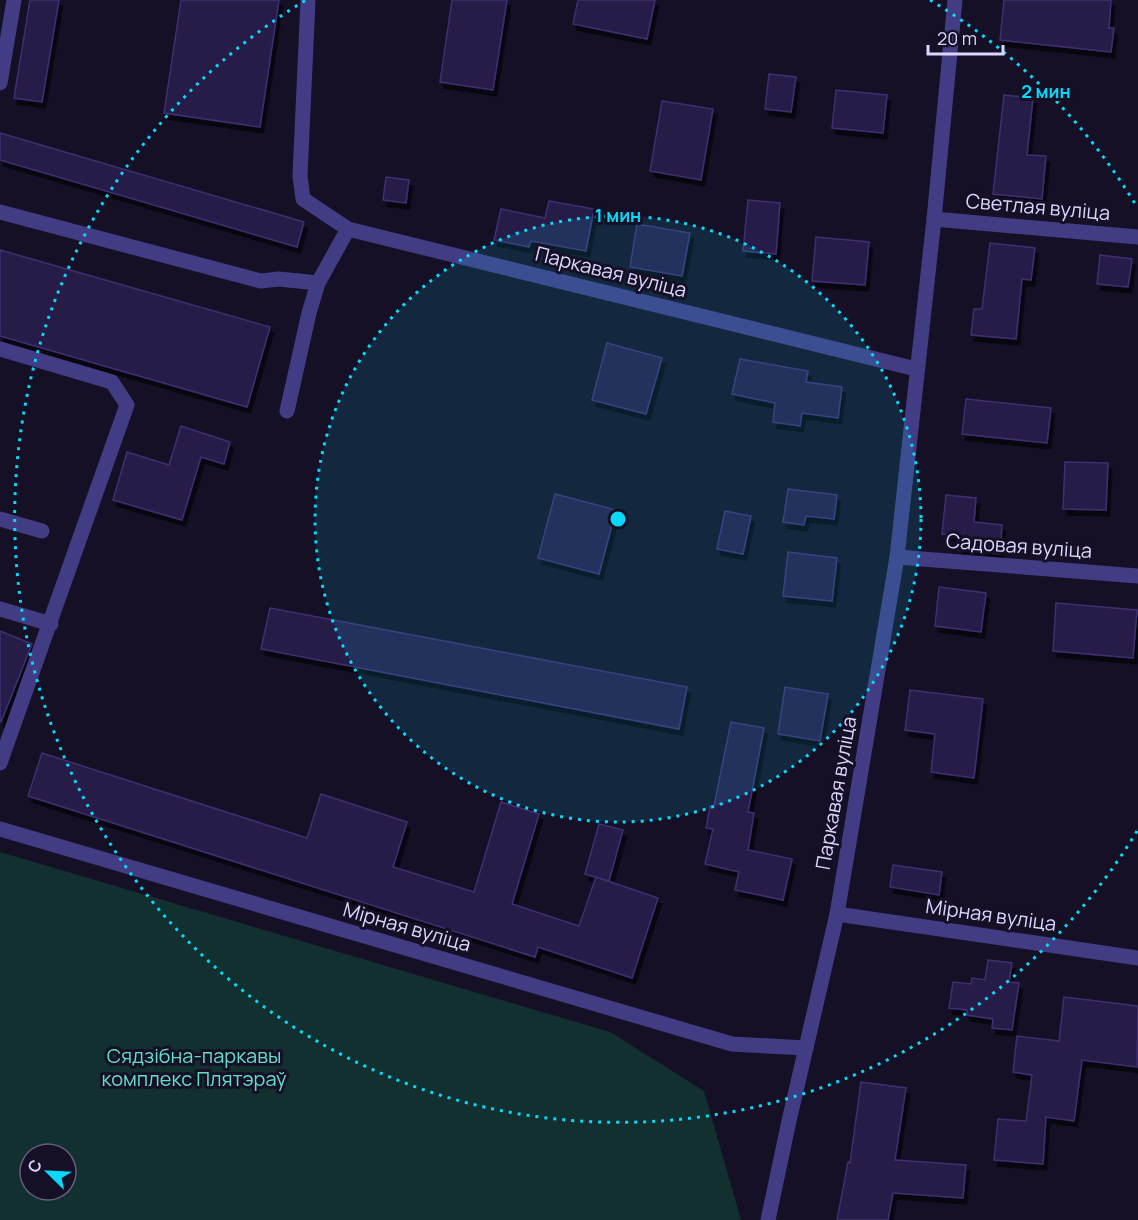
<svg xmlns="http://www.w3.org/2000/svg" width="1138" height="1220" viewBox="0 0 1138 1220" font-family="Manrope,sans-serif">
<defs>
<filter id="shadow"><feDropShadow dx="3.5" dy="6" stdDeviation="0" flood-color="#0009"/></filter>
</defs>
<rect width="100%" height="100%" fill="#151026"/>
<!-- green -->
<path fill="#133030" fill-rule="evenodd" d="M0 852 610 1032 704 1091 741 1220H0ZM30 1154H66V1190H30Z"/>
<!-- building -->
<g fill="#271c47" stroke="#3f2f72" stroke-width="1.5" filter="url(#shadow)">
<polygon points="30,0 59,0 42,102 14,98"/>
<polygon points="181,0 279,0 260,127 164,113"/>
<polygon points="452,0 507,0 493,90 440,82"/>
<polygon points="578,0 655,0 647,39 573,24"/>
<polygon points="1004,0 1111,0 1109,28 1114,28 1111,52 1000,40"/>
<polygon points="769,74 796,77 791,112 765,109"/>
<polygon points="836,90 887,95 883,133 832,128"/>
<polygon points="1004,95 1033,98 1027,155 1046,156 1042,199 993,194"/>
<polygon points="662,101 713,109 701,180 650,171"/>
<polygon points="0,133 304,222 297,247 0,160"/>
<polygon points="386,177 409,180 406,203 383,200"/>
<polygon points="748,200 780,203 776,254 743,251"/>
<polygon points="549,201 594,209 586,251 531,241 529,247 494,240 501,209 545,218"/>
<polygon points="637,224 690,233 682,276 630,267"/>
<polygon points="816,237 869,242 865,285 812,281"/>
<polygon points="990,243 1035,248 1031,280 1022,279 1016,339 971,335 974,309 982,309"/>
<polygon points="0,250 270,327 247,407 0,336"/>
<polygon points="1100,255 1132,259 1128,287 1097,284"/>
<polygon points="607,343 662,358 646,414 592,400"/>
<polygon points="740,359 808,371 806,382 842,387 838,418 802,413 800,426 773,422 775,403 732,394"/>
<polygon points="966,399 1051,408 1047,443 962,434"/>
<polygon points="181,426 230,442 224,464 201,457 182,520 113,500 127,452 169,465"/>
<polygon points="1065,462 1108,463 1106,510 1063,509"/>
<polygon points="788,489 837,495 834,519 806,516 804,525 783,522"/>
<polygon points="555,494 616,510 599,574 538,558"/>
<polygon points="946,495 976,498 974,522 1002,525 1000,554 958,550 960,536 942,534"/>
<polygon points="725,511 751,516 743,554 717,549"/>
<polygon points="788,552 837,558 832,601 783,596"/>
<polygon points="939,587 986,593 981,632 935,626"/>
<polygon points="1056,603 1137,610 1133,658 1053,651"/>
<polygon points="270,608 687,687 679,729 261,649"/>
<polygon points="0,631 32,644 1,722 0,722"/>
<polygon points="785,687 828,694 820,741 778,734"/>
<polygon points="910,690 983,699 974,778 931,772 935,734 905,730"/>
<polygon points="731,722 764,728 748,812 754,813 748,850 792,859 783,900 735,890 739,872 705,864 713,829 706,828 710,806 714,806"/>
<polygon points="42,753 307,838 321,794 407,822 393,867 474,892 501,802 539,814 512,904 579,926 596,877 658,898 632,978 538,947 535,957 28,796"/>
<polygon points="599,824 623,830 609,881 585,874"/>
<polygon points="893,865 942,872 939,895 890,887"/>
<polygon points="988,960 1012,963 1009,982 1019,983 1012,1030 992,1028 993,1019 967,1015 967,1010 949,1008 953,982 971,984 972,978 985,980"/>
<polygon points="1064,997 1138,1006 1137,1067 1082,1060 1074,1121 1046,1117 1043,1164 994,1160 998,1119 1026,1121 1032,1075 1013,1072 1017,1036 1059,1041"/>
<polygon points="861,1082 906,1088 895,1160 966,1165 963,1198 893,1193 888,1220 837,1220 848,1162 850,1163"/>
</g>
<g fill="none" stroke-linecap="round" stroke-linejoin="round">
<!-- minor -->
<g stroke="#423c84" stroke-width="15">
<polyline points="308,0 300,176 303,199 348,229 916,369"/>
<polyline points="0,83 14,0"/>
<polyline points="0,212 261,281 279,279 318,283"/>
<polyline points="934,219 1138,237"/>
<polyline points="0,349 112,382 127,405 0,763"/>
<polyline points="287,411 309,313 318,283 348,229"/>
<polyline points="0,519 42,531"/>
<polyline points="897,557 1138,576"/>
<polyline points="0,609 51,624"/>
<polyline points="0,829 732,1044 806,1048"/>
<polyline points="837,914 1138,958"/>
<polyline points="768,1220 789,1121 837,914 897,557 934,219 955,0"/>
</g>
</g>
<!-- distance rings -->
<circle cx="618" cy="519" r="303" fill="#08d8f9" fill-opacity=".12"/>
<g fill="none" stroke="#08d8f9" stroke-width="3" stroke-dasharray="3 6">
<circle cx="618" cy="519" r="303"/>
<path d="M1137 831A605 605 0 1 1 306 0M930 0A605 605 0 0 1 1137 207"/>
</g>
<g text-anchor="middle" stroke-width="6" stroke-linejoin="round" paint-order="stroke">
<!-- street labels -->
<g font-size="20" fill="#dcd6fe" stroke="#151026">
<text transform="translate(1038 207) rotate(5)" y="7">Светлая вуліца</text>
<text transform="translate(611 272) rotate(14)" y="7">Паркавая вуліца</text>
<text transform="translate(1019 546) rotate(4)" y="7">Садовая вуліца</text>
<text transform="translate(836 793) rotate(-80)" y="7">Паркавая вуліца</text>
<text transform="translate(991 915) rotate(8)" y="7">Мірная вуліца</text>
<text transform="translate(407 927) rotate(16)" y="7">Мірная вуліца</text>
</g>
<!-- park labels -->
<g font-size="20" fill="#63ddc3" stroke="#151026">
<text x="194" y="1063">Сядзібна-паркавы<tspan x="194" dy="23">комплекс Плятэраў</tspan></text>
</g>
</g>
<circle cx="618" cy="519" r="9" fill="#08d8f9" stroke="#151026" stroke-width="3"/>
<g font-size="18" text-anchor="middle" font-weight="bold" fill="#08d8f9" stroke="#151026" stroke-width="6" stroke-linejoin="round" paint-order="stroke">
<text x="1046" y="98">2 мин</text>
<text x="618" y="222">1 мин</text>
</g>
<!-- north arrow -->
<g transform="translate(48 1172) rotate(294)"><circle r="28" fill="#151026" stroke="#655f7c" stroke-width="1.5"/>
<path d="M0-4.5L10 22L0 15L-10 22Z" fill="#08d8f9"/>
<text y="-9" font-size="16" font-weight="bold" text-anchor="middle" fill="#dcd6fe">С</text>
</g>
<!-- scale -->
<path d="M928 45v9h75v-9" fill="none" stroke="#dcd6fe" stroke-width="3"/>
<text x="937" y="45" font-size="18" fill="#dcd6fe" stroke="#151026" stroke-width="4.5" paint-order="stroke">20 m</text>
</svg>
